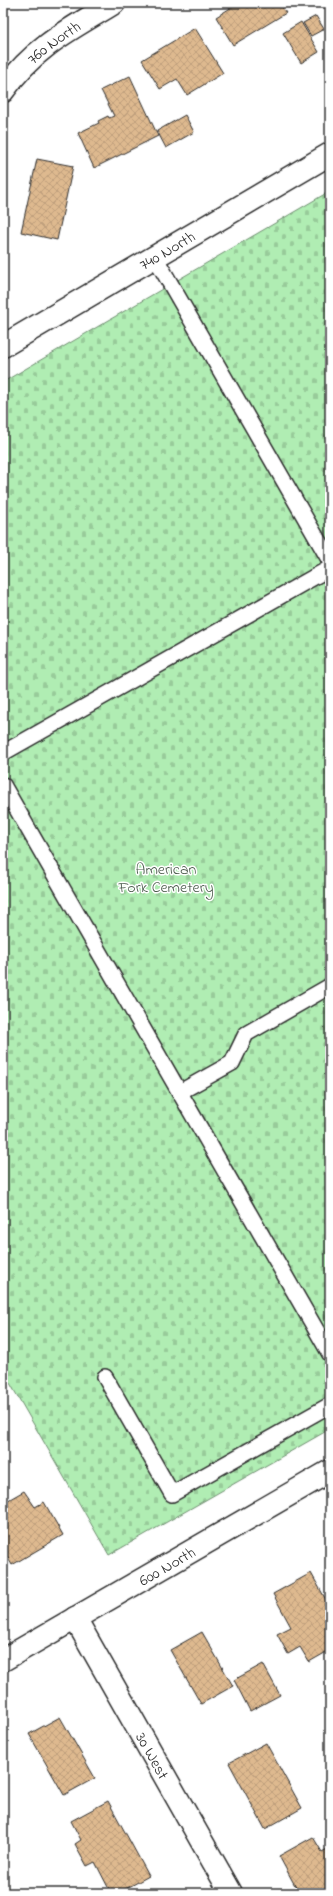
<svg xmlns="http://www.w3.org/2000/svg" width="333" height="1896" viewBox="0 0 333 1896" font-family="'Indie Flower',sans-serif">
<defs>
<pattern id="cemetery-stones" width="16" height="16" patternUnits="userSpaceOnUse"><rect width="16" height="16" fill="#b0edb3"/><path d="M2 7V4a2 2 0 0 1 4 0v3zM10 15v-3a2 2 0 0 1 4 0v3z" fill="#98cb9a"/></pattern>
<pattern id="building-cross-hatch" width="8" height="8" patternUnits="userSpaceOnUse"><rect width="8" height="8" fill="#deb98f"/><path d="M0 0l8 8M0 8l8-8" fill="none" stroke="#bf9f7c"/></pattern>
</defs>
<rect width="100%" height="100%" fill="#fff"/>
<filter id="ink" filterUnits="userSpaceOnUse"><feTurbulence type="fractalNoise" baseFrequency=".025" numOctaves="2"/><feDisplacementMap in="SourceGraphic" scale="8" xChannelSelector="R" yChannelSelector="G"/><feConvolveMatrix kernelMatrix="1 2 1 2 8 2 1 2 1" color-interpolation-filters="sRGB"/></filter>
<g filter="url(#ink)">
<!-- cemetery -->
<polygon fill="url(#cemetery-stones)" stroke="#6e8c6f" points="330,191 330,1429 109,1555 3,1371 3,382"/>
<!-- building -->
<g fill="url(#building-cross-hatch)" stroke="#2b2b2b">
<polygon points="236,3 279,3 286,13 233,45 216,17 237,4"/>
<polygon points="316,16 324,29 311,36 303,23"/>
<polygon points="301,22 319,52 301,63 283,33"/>
<polygon points="195,28 223,73 187,95 177,79 160,89 142,60"/>
<polygon points="130,76 158,136 94,168 78,133 99,123 98,121 108,116 109,118 114,116 101,90"/>
<polygon points="185,115 194,132 166,148 157,131"/>
<polygon points="37,159 73,166 57,240 21,232"/>
<polygon points="24,1491 35,1507 44,1502 63,1535 12,1565 5,1553 3,1554 3,1503"/>
<polygon points="311,1573 330,1607 330,1650 309,1662 300,1647 288,1654 277,1634 291,1627 273,1594"/>
<polygon points="202,1632 233,1686 201,1704 170,1650"/>
<polygon points="263,1664 280,1695 250,1711 234,1680"/>
<polygon points="60,1717 95,1778 64,1795 29,1734"/>
<polygon points="266,1743 302,1808 265,1829 229,1763"/>
<polygon points="108,1801 149,1876 118,1893 111,1893 95,1862 87,1866 75,1844 81,1840 71,1821"/>
<polygon points="313,1837 322,1852 327,1849 330,1853 330,1893 299,1893 279,1856"/>
</g>
<g fill="none" stroke-linecap="round" stroke-linejoin="round">
<defs>
<g id="lane">
<polyline points="155,257 330,561"/>
<polyline points="3,753 330,568"/>
<polyline points="3,785 330,1354"/>
<polyline points="180,1092 232,1063 246,1034 330,986"/>
<polyline points="105,1377 172,1494 330,1405"/>
</g>
<g id="street">
<path id="s1" d="M3 91C33 48 70 29 114 3"/>
<path id="s2" d="M75 1618 231 1893"/>
</g>
<g id="secondary">
<path id="s3" d="M3 346 330 154"/>
<path id="s4" d="M3 1660 330 1471"/>
</g>
</defs>
<!-- lane casing -->
<use href="#lane" stroke="#2b2b2b" stroke-width="18"/>
<!-- street casing -->
<use href="#street" stroke="#2b2b2b" stroke-width="25"/>
<!-- secondary casing -->
<use href="#secondary" stroke="#2b2b2b" stroke-width="25"/>
<!-- lane -->
<use href="#lane" stroke="#fff" stroke-width="15"/>
<!-- street -->
<use href="#street" stroke="#fff" stroke-width="22"/>
<!-- secondary -->
<use href="#secondary" stroke="#fff" stroke-width="22"/>
</g>
</g>
<g text-anchor="middle" stroke-width="3" stroke-linejoin="round" paint-order="stroke">
<!-- street labels -->
<g font-size="16" fill="#2b2b2b" stroke="#fff">
<text dy="6" stroke="none"><textPath href="#s1" startOffset="71">760 North</textPath></text>
<text dy="6" stroke="none"><textPath href="#s3" startOffset="190">740 North</textPath></text>
<text dy="6" stroke="none"><textPath href="#s4" startOffset="189">600 North</textPath></text>
<text dy="6" stroke="none"><textPath href="#s2" startOffset="158">30 West</textPath></text>
</g>
<!-- park labels -->
<g font-size="16" fill="#4c5c4d" stroke="#fff">
<text x="166" y="874">American<tspan x="166" dy="18">Fork Cemetery</tspan></text>
</g>
</g>
<!-- margin -->
<rect width="333" height="1896" fill="none" stroke="#fff" stroke-width="16"/>
<rect x="8" y="8" width="317" height="1880" fill="none" stroke="#2b2b2b" stroke-width="1.5" filter="url(#ink)"/>
</svg>
